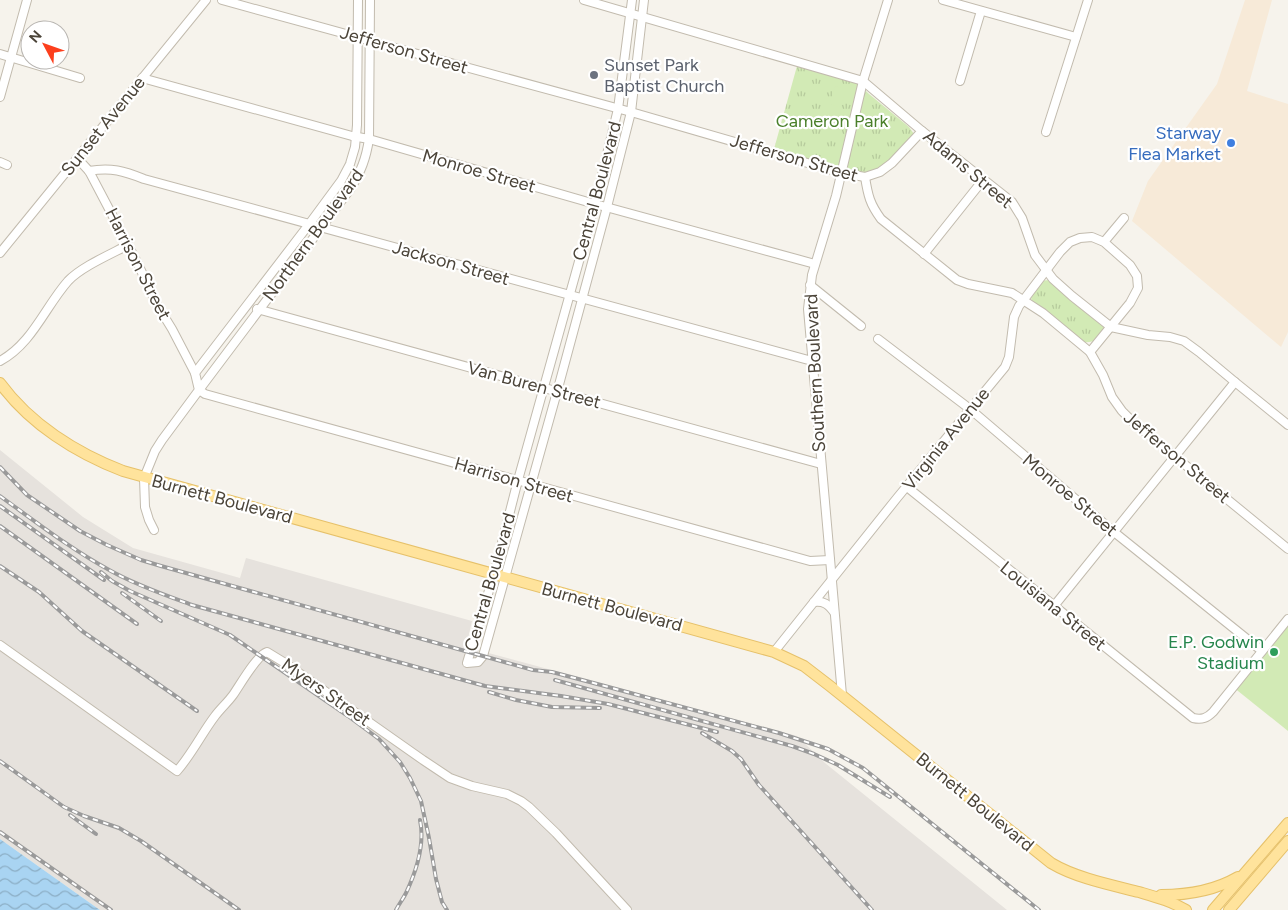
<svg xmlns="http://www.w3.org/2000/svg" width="1288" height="910" viewBox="0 0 1288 910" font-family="Figtree,sans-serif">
<defs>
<pattern id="park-tufts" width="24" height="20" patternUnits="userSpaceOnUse" patternTransform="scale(1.25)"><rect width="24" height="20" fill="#d2eab5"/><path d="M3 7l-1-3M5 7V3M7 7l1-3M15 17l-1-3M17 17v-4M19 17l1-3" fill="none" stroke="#b6ca9c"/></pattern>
<pattern id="water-waves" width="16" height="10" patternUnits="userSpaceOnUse" patternTransform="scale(1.25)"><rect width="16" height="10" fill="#a9d4f2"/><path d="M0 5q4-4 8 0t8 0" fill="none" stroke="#8caec5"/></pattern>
</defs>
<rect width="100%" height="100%" fill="#f6f3ec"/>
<!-- commercial -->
<polygon fill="#f7ead8" points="1245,0 1272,0 1247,91 1288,104 1288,332 1281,347 1132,221 1148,181 1217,84"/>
<!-- industrial -->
<polygon fill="#e6e2dd" points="0,450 83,517 133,548 240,578 246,558 472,621 466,647 797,736 825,763 1007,910 100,910 0,839"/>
<!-- park -->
<g fill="url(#park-tufts)">
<polygon points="797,66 859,84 869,94 909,127 914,134 887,163 874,170 862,174 849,171 774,149"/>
<path d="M1049 280 1103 322 1104 330C1096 340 1095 343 1082 342L1032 302 1030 293 1040 281Z"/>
</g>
<!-- garden -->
<g fill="#d2eab5">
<polygon points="835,86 846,89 840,107 830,104"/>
<polygon points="1288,618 1288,731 1233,687"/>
</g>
<!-- water -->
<polygon fill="url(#water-waves)" points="0,839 100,910 0,910"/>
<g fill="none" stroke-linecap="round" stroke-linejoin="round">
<defs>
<g id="minor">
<polyline points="222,0 357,37 370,41 631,112 842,173 865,177"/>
<path d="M370 0 369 139C366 159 361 171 351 188L199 390 205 394 810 561 830 560"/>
<polyline points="584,0 863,81 922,131 1012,202 1022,218 1035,255 1053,279 1072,296 1111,327 1148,335 1170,337 1184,341 1199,352 1235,382 1288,425"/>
<polyline points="632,0 618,109 595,204 518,480 494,574 467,663 478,662 483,656 557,392 607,207 631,112 644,0"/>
<polyline points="943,0 1076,37"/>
<polyline points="0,54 80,78"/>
<polyline points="142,78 352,136 369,139 595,204 815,264"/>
<polyline points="960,81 981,11"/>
<polyline points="0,97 27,0"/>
<polyline points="1046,132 1088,0"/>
<polyline points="77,158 89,171 138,264 156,303 172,329 195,373"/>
<polyline points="0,162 7,165"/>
<path d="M89 171C111 167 124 171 144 179 367 239 589 302 812 361"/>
<path d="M865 177C868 196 870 204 881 219L957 280 968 284 1012 293 1043 313 1090 352 1103 375 1112 397 1122 411 1134 423 1288 549"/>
<polyline points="865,177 880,172 892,163 922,131"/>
<polyline points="1104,242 1124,218"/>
<polyline points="0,253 206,0"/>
<polyline points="924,254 983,180"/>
<polyline points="810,285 861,326"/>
<polyline points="257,309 821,464"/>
<polyline points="878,339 970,409 1114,532 1262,651"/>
<path d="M0 361C32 344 45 307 68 281 81 267 111 254 128 245"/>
<path d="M907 487 1193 718C1202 720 1207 718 1213 712L1288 619"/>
<polyline points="154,530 149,520 145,507 144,478 155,451 162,440 199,390 195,373 310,223 341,181 350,164 355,147 357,125 358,0"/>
<path d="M814 602C824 601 828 604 834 612"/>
<polyline points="1054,606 1235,382"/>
<path d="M0 645 177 771C192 754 202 733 215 716 221 708 228 702 233 695 240 685 257 655 267 652L285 663 423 760 450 778 472 786 507 794 521 801 529 807 556 833 627 910"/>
<polyline points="774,652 897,498 1005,367 1009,357 1014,317 1019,306 1060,252 1070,242 1080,238 1092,237 1104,242 1130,265 1137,276 1138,288 1130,303 1090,352"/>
<polyline points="842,695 808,309 812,275 836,196 863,81 888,0"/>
</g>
<g id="major">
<path d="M0 383C30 424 76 453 123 471L774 652 804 666 830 686 1051 863C1076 878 1111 885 1139 892 1156 897 1171 901 1186 910"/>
<path d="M1161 895C1188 895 1214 891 1238 877"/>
<polyline points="1213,910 1288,823"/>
<polyline points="1229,910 1288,841"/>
</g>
</defs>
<!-- minor casing -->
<use href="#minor" stroke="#c2bbae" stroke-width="10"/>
<!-- major casing -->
<use href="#major" stroke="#e6c16a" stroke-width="12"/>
<!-- minor -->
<use href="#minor" stroke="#fff" stroke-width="8"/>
<!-- major -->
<use href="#major" stroke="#ffe39c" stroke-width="10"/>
<defs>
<g id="rail">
<polyline points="0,467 27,495 80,531 107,545 141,560 161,566 483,656 533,670 552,672 601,685 779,733 828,749 863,768 1039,910"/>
<path d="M0 496C36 522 72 550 111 571 136 585 165 595 192 605L485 686 561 696 608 704 717 732"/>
<polyline points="0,506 104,580"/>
<polyline points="0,526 137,624"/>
<polyline points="0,566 39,592 82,631 197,711"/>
<polyline points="101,572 112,581 130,591 230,635 348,716 379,739 400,762 410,778 421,801 429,838 436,879 442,902 447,910"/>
<polyline points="122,593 161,621"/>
<polyline points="555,680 792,746 814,754 838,765 890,797"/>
<polyline points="489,692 516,700 552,707 600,708"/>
<polyline points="702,733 732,751 741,759 759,785 872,910"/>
<polyline points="0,761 64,807 84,816 119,828 141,841 239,910"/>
<polyline points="70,815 96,834"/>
<polyline points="0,832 111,910"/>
<path d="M396 910C399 904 403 899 406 893 416 872 425 844 420 820"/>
</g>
</defs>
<!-- rail casing -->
<use href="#rail" stroke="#9a9a9a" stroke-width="4"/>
<!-- rail -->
<use href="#rail" stroke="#fff" stroke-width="2" stroke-dasharray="5.5" stroke-linecap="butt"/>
</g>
<!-- markers -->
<circle fill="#6b7280" stroke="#fff" stroke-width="2" cx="594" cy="75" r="5"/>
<circle fill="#3f7fe0" stroke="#fff" stroke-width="2" cx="1231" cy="143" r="5"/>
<circle fill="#2e9e5b" stroke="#fff" stroke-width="2" cx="1274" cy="652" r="5"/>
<g text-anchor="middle" stroke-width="4.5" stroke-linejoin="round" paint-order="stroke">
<!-- street labels -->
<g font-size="18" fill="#4b4439" stroke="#fff">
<text transform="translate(404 50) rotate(16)" y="6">Jefferson Street</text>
<text transform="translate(103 126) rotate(-51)" y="6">Sunset Avenue</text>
<text transform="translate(794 158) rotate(16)" y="6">Jefferson Street</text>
<text transform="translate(968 169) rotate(40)" y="6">Adams Street</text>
<text transform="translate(479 171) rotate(16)" y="6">Monroe Street</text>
<text transform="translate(597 191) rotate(-75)" y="6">Central Boulevard</text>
<text transform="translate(313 235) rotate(-54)" y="6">Northern Boulevard</text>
<text transform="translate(451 263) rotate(16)" y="6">Jackson Street</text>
<text transform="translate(138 264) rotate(63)" y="6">Harrison Street</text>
<text transform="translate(815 373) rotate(-93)" y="6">Southern Boulevard</text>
<text transform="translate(534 385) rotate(15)" y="6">Van Buren Street</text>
<text transform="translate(946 439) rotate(-51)" y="6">Virginia Avenue</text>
<text transform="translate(1177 457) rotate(40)" y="6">Jefferson Street</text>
<text transform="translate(514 480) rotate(16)" y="6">Harrison Street</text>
<text transform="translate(1070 495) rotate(40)" y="6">Monroe Street</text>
<text transform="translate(222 499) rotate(15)" y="6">Burnett Boulevard</text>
<text transform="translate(490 582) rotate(-74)" y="6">Central Boulevard</text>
<text transform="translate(1053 606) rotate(39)" y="6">Louisiana Street</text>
<text transform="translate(612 607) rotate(15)" y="6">Burnett Boulevard</text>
<text transform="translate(326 692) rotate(35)" y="6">Myers Street</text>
<text transform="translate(975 802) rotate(39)" y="6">Burnett Boulevard</text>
</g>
<!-- worship labels -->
<g font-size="18" fill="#5b616d" stroke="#fff" text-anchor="start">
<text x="604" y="71">Sunset Park<tspan x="604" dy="21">Baptist Church</tspan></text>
</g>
<!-- park labels -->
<g font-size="18" fill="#4a7f2a" stroke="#fff">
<text x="832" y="127">Cameron Park</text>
</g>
<!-- shop labels -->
<g font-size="18" fill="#366cbe" stroke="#fff" text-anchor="end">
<text x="1221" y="139">Starway<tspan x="1221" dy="21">Flea Market</tspan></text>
</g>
<!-- leisure labels -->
<g font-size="18" fill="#27864d" stroke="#fff" text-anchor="end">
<text x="1264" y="648">E.P. Godwin<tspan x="1264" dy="21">Stadium</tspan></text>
</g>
</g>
<!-- north arrow -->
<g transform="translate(45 45) rotate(311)"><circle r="24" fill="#ffffff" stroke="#b7b4b0"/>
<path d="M0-4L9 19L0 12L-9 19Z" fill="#fc3f1d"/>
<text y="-8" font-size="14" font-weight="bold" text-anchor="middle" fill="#4b4439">N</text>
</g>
</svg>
